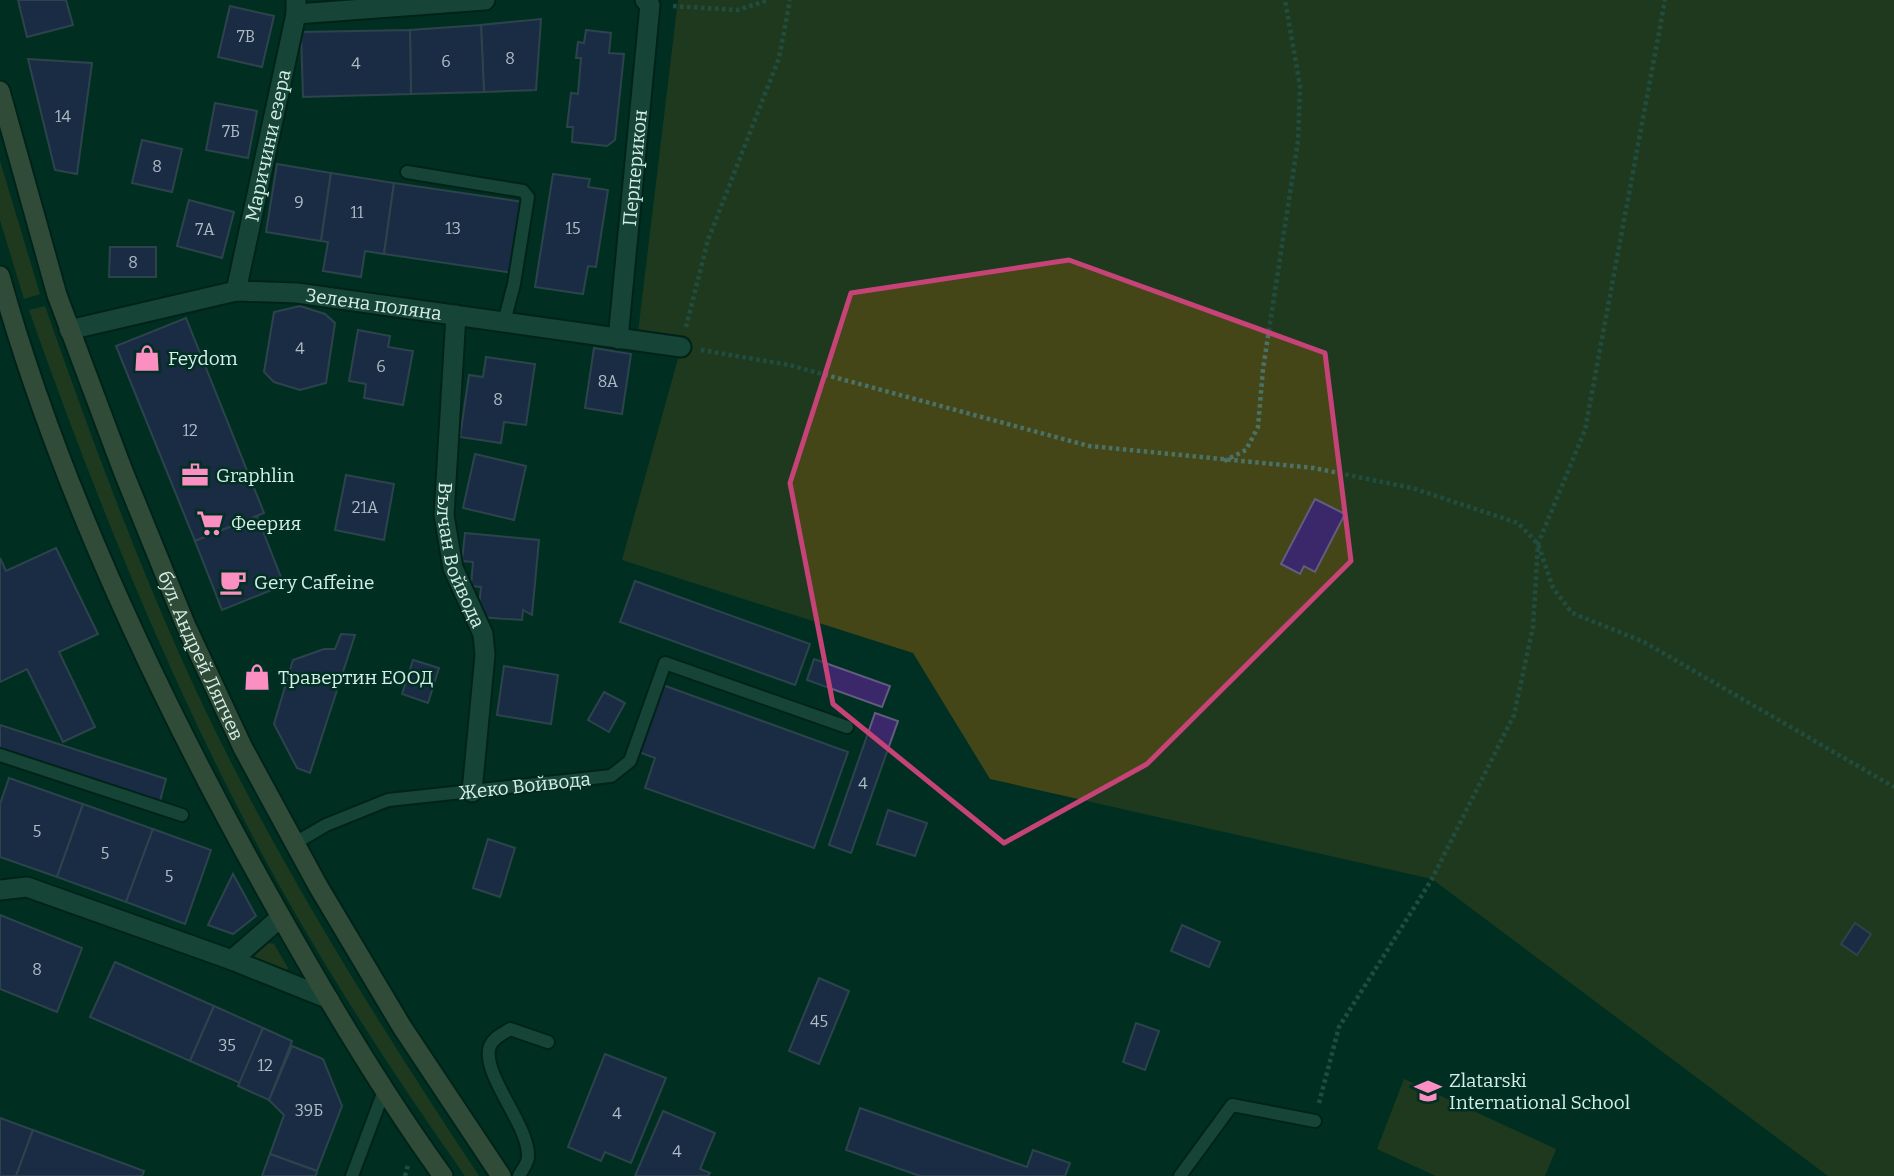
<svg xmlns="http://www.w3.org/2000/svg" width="1894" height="1176" viewBox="0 0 1894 1176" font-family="Bitter,serif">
<rect width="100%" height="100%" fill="#002f23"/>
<!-- green -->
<g fill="#444618">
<polygon points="678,0 1894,0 1894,1176 1828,1176 1432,879 990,779 913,653 622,560 681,348 637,341"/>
<polygon points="0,161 40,294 24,299 0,220"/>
<path d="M45 306C103 472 165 639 248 795 318 927 397 1052 479 1176H465C380 1055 299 930 233 798 153 640 88 477 29 310Z"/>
<polygon points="268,943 274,944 288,968 286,972 251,959"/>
<polygon points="1404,1079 1556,1149 1545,1176 1436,1176 1377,1149"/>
</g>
<!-- building -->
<g fill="#3a286b" stroke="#625c7f" stroke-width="2">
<polygon points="18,0 66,0 73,25 27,37"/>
<polygon points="230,6 274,16 262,67 218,57"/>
<polygon points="541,19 536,90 484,92 481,25"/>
<polygon points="481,25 484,92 411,94 410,30"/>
<polygon points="410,30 411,94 303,97 301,32"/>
<polygon points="586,30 611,33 609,53 624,54 615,140 607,146 572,142 573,127 567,127 571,93 578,94 581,58 576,58 578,42 584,43"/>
<polygon points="28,59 92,63 77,174 55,170"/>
<polygon points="215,103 257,111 248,158 206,150"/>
<polygon points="142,140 182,149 172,192 132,183"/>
<polygon points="277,164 331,173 321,241 266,232"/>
<polygon points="331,173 394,183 384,254 365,251 361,277 323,271 328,242 321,241"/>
<polygon points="553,174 590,179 588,187 608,190 596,267 588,266 583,294 535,287"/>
<polygon points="394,183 523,202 513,273 384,254"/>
<polygon points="189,200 234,212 222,258 177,246"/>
<polygon points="110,247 156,247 156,277 109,277"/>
<polygon points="300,306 325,314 335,323 326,383 300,390 274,382 264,372 274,312"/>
<polygon points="186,318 264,513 195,541 116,346"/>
<polygon points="358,330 390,336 388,347 413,351 403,405 364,398 366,384 349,381"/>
<polygon points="594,348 631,354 622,414 585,408"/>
<polygon points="486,357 535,364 526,425 504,422 501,443 460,437 469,375 483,377"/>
<polygon points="475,454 526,466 514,520 463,508"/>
<polygon points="346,475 394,484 384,540 335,530"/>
<polygon points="1315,499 1345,514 1315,572 1304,566 1300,574 1281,564"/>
<polygon points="257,516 284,585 222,610 195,541"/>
<polygon points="465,533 539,540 532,615 523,610 522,620 478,617 481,587 471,586 473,562 462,561"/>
<polygon points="56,548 98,634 59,652 95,727 63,742 27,669 0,682 0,558 6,571"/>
<polygon points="635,581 810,644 795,685 620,622"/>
<polygon points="341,634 355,635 310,773 297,768 274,724 293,660 324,649 335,649"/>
<polygon points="814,659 890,686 882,707 807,680"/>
<polygon points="413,660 439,668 428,703 402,694"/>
<polygon points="504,666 558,675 551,724 497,715"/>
<polygon points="660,684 848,752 814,848 645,788 655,758 636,751"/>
<polygon points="604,692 625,703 609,732 588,720"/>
<polygon points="875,713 898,721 851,853 829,845"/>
<polygon points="0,725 166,779 160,801 0,749"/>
<polygon points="9,778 83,804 57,877 0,857 0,804"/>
<polygon points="83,804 153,829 126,902 57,877"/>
<polygon points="888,810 927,823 915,856 877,844"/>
<polygon points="153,829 211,850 185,924 126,902"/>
<polygon points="488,839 515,848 500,897 473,888"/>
<polygon points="233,874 256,916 233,934 208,925"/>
<polygon points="0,915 82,948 57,1012 0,989"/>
<polygon points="1855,923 1871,934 1857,955 1841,944"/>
<polygon points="1182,925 1220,942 1209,967 1171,951"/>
<polygon points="115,962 214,1006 190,1061 90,1017"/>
<polygon points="819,978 849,991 819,1064 789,1051"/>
<polygon points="214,1006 263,1028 240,1083 190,1061"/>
<polygon points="1136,1023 1159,1031 1145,1070 1123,1062"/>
<polygon points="263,1028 292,1041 269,1100 238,1086"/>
<polygon points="292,1046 323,1059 342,1106 317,1171 270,1154 284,1115 269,1100"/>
<polygon points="605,1054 666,1078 631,1163 605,1152 601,1161 568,1147"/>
<polygon points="860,1108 1027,1167 1033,1150 1070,1163 1065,1176 920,1176 846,1150"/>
<polygon points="663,1111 715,1133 700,1169 710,1173 708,1176 635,1176"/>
<polygon points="0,1118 33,1130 16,1176 0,1176"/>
<polygon points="33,1130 144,1171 142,1176 16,1176"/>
<polygon points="270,1154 317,1171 316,1176 262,1176"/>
</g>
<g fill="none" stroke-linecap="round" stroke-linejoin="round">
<defs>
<g id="service">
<polyline points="407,172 523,191 528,197 514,284 504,322"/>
<polyline points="0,755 182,815"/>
<path id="s1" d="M295 843 326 825 388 800 611 776 630 761 665 663 847 727"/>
<polyline points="352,1176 385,1088"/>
<path d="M519 1176C522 1170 528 1163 528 1157 530 1126 480 1073 490 1046 494 1037 503 1034 510 1029L548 1042"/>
<polyline points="1180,1176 1232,1105 1315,1121"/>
</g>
<g id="minor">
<polyline points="296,14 485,0"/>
<path id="s2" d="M236 291 296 14V0"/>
<path id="s3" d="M456 315 444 515 453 568 483 634 485 655 472 792"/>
<path id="s4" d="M69 330 236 291 297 293 681 347"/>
<path id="s5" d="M618 339 650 5 645 0"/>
<polyline points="0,890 27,887 232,960 329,999"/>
<polyline points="232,960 281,917"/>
</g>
<g id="secondary">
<path id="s6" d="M0 91 57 295 123 471 186 626 243 748 318 886 402 1027 501 1176"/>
<path d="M0 276C58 484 157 694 262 883 318 983 376 1083 443 1176"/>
</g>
</defs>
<!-- service casing -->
<use href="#service" stroke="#00140e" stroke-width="16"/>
<!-- minor casing -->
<use href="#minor" stroke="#00140e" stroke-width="23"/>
<!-- secondary casing -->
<use href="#secondary" stroke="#00140e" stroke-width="23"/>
<!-- path -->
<g stroke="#4b7267" stroke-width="4.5" stroke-dasharray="3.5 3.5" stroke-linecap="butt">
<polyline points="673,6 738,10 768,0"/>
<polyline points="686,327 708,240 779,58 790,0"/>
<polyline points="701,350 789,365 1089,446 1314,468 1412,488 1518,523 1538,544 1553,588 1572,613 1644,642 1894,787"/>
<polyline points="1224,461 1246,450 1258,427 1263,369 1298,141 1300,86 1285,0"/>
<polyline points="1319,1103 1339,1027 1432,879 1514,715 1533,627 1538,544 1585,430 1665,0"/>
<polyline points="405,1176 408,1165"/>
</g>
<!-- service -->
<use href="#service" stroke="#315d4f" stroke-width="12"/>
<!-- minor -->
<use href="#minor" stroke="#315d4f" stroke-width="19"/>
<!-- secondary -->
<use href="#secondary" stroke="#6b6e53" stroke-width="19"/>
</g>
<!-- marked area -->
<path d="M0 0H1894V1176H0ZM1069 260 1325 353 1351 561 1147 764 1004 843 833 704 790 483 851 293Z" fill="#002f23" fill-opacity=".55" fill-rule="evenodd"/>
<path fill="none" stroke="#c64377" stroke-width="5" stroke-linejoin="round" d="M1069 260 1325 353 1351 561 1147 764 1004 843 833 704 790 483 851 293Z"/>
<!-- icons -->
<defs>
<symbol id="shop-bare" viewBox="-9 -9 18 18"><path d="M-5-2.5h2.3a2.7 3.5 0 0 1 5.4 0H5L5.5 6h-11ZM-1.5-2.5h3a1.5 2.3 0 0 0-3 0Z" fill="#fc8fc2" stroke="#002f23" stroke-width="2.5" paint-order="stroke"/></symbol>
<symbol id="office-bare" viewBox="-9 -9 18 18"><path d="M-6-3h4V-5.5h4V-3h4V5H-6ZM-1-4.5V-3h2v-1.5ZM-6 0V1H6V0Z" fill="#fc8fc2" stroke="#002f23" stroke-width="2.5" paint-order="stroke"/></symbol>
<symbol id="supermarket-bare" viewBox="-9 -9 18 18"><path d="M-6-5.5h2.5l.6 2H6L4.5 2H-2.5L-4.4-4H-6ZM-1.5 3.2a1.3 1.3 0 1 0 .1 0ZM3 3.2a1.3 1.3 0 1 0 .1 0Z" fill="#fc8fc2" stroke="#002f23" stroke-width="2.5" paint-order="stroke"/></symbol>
<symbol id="cafe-bare" viewBox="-9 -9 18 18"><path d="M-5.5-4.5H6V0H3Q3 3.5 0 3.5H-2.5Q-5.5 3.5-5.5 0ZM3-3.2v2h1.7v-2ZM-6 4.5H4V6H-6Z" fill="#fc8fc2" stroke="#002f23" stroke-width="2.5" paint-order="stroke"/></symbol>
<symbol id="school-bare" viewBox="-9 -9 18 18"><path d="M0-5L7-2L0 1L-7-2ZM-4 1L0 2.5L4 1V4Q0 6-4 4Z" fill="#fc8fc2" stroke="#002f23" stroke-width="2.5" paint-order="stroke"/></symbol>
</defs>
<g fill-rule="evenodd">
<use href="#shop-bare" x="128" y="339" width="38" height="38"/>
<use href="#office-bare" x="176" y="456" width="38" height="38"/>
<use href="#supermarket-bare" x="191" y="504" width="38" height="38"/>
<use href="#cafe-bare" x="214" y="563" width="38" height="38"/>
<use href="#shop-bare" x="238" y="658" width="38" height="38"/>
<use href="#school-bare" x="1409" y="1072" width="38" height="38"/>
</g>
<g text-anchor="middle" stroke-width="5" stroke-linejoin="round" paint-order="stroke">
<!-- number labels -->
<g font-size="16" fill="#afbcc6">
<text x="246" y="42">7В</text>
<text x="510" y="64">8</text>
<text x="446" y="67">6</text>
<text x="356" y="69">4</text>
<text x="63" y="122">14</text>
<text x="231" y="137">7Б</text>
<text x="157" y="172">8</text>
<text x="299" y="208">9</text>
<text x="357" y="218">11</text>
<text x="453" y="234">13</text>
<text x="573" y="234">15</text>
<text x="205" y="235">7А</text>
<text x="133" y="268">8</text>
<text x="300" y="354">4</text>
<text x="381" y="372">6</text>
<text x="608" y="387">8А</text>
<text x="498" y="405">8</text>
<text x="190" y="436">12</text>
<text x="365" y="513">21А</text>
<text x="863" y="789">4</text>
<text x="37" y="837">5</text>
<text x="105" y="859">5</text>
<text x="169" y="882">5</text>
<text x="37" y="975">8</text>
<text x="819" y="1027">45</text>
<text x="227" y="1051">35</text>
<text x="265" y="1071">12</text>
<text x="309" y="1116">39Б</text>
<text x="617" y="1119">4</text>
<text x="677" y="1157">4</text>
</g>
<!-- street labels -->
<g font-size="19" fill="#d6eee5" stroke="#002f23">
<text dy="7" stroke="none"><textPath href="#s2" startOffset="149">Маричини езера</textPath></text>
<text dy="7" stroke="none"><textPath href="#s5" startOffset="172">Перперикон</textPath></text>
<text dy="7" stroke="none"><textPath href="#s4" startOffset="310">Зелена поляна</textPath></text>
<text dy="7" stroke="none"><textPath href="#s3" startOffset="243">Вълчан Войвода</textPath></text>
<text dy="7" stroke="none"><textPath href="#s6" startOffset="600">бул. Андрей Ляпчев</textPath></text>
<text dy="7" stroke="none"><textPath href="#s1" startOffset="240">Жеко Войвода</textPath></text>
</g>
<!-- poi labels -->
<g font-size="19" fill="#d6eee5" stroke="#002f23" text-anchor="start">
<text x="168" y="365">Feydom</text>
<text x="216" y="482">Graphlin</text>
<text x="231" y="530">Феерия</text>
<text x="254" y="589">Gery Caffeine</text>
<text x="278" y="684">Травертин ЕООД</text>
<text x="1449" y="1087">Zlatarski<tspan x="1449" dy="22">International School</tspan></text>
</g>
</g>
</svg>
